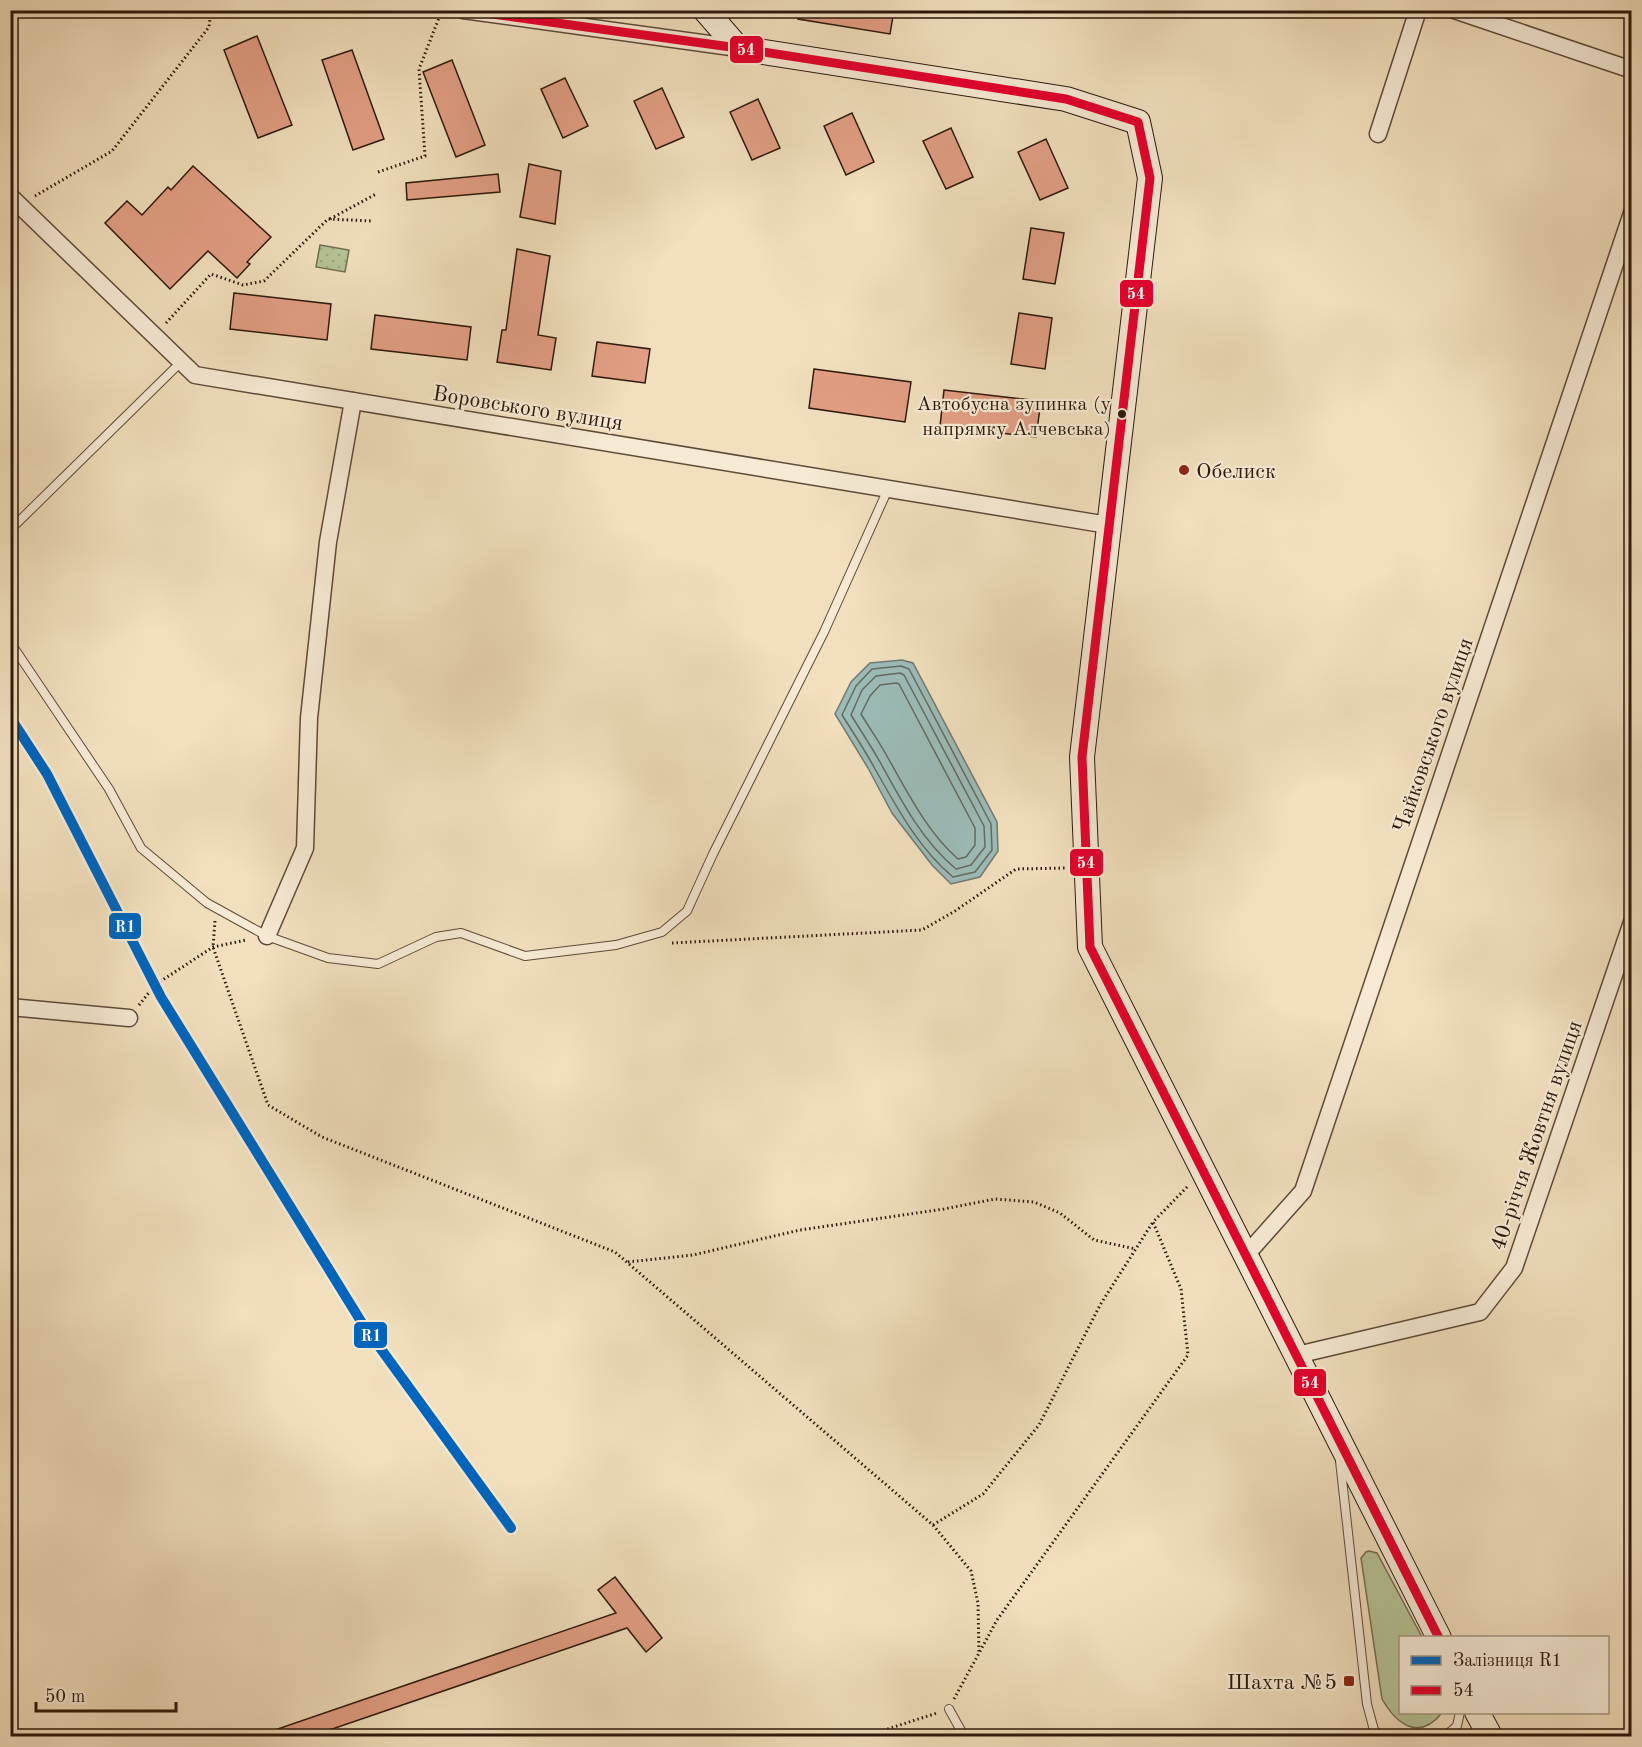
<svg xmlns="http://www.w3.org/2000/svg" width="1642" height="1747" viewBox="0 0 1642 1747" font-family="'Old Standard TT',serif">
<defs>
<pattern id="park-dots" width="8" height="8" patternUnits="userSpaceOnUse" patternTransform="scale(1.5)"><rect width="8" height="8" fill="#b5c395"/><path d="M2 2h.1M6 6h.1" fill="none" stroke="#9ca77f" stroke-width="1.8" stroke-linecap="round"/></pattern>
</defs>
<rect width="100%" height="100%" fill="#f1dfbd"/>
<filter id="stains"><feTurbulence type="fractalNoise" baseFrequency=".00333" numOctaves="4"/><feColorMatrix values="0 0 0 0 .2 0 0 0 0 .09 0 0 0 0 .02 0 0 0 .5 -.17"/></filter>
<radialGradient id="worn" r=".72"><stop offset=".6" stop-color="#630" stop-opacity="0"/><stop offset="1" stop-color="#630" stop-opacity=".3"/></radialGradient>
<!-- grass -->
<path fill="#b5c395" stroke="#716e50" stroke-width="1.5" d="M1369 1551 1377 1553 1422 1637 1400 1638V1712L1442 1713C1419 1741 1397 1725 1382 1699L1361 1558 1366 1552Z"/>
<!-- park -->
<polygon fill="url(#park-dots)" stroke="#716e50" stroke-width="1.5" points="320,245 349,250 345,272 316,267"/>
<!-- water -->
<polygon fill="#9cbcb8" stroke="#707a73" stroke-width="1.5" points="902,660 913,663 997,822 998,851 980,877 951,884 932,865 892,813 868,768 835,714 851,682 870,663"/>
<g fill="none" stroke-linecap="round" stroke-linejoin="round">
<!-- shore -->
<g stroke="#646a62" stroke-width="1.5">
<path d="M901 666 909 669 991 824 992 850 975 872 953 877C918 848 896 806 874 767 864 749 853 732 842 715L856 686 872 669Z"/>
<path d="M900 673 904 675 984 826 985 847 971 865 956 869C922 841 901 800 880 762 871 746 861 731 851 715L862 690 876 676Z"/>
<path d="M896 683 899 684 975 828V845L966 857 958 859C927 832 908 793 888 758 880 743 870 729 861 714L870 696 880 685Z"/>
</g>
</g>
<!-- building -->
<g fill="#e29e84" stroke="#2d180b" stroke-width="1.5">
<polygon points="798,10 894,10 890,34 798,19"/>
<polygon points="257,36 292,125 258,138 224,50"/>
<polygon points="352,50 384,139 353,150 322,60"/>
<polygon points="452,60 485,145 456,157 423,72"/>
<polygon points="565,78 588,126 563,138 541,89"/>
<polygon points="662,88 684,137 656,149 634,101"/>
<polygon points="758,99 780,148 752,160 730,112"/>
<polygon points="852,113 874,162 846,175 824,126"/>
<polygon points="951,128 973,177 946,189 923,141"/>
<polygon points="1046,139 1068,188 1040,200 1018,152"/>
<polygon points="529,164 561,171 555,224 520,217"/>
<polygon points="193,166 271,237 247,262 250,264 237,278 208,251 170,289 105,223 127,201 142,215 168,187 171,190"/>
<polygon points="498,174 500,192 407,200 406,183"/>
<polygon points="1031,228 1064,233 1055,284 1023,279"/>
<polygon points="517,249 550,256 538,335 556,338 551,370 497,362 502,330 506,330"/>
<polygon points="234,293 331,304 327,340 230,329"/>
<polygon points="1019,313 1052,318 1045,369 1011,364"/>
<polygon points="375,315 471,327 467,360 371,349"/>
<polygon points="597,342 650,349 645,383 592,376"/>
<polygon points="814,369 911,382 905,422 809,408"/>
<polygon points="944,390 1041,401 1036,437 940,426"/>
<polygon points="615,1577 662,1638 646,1652 627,1628 309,1737 263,1737 263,1734 616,1613 598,1590"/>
</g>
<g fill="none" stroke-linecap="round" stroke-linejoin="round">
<defs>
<g id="lane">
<polyline points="10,530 181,362"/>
<polyline points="10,642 109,789 141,848 207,903 267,936 328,958 378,964 436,937 461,933 525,956 616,945 662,932 687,911 713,854 824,632 888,489"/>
<polyline points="1340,1461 1367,1704 1374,1730 1380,1736"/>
<polyline points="949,1709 964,1736"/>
<polyline points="1445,1736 1457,1726 1460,1712"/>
</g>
<g id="street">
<polyline points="463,10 738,48"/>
<polyline points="1454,10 1632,70"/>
<polyline points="1378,134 1418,10"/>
<polyline points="10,196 195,375 1108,525"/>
<polyline points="267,936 305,848 309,718 328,542 353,401"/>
<polyline points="10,1007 129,1018"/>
<polyline points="1246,1255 1303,1191 1632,213"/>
<polyline points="1297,1355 1480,1312 1514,1268 1632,922"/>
</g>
<g id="secondary">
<polyline points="705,10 738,48 1066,99 1138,122 1150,178 1082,757 1090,947 1439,1638"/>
<polyline points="1477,1712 1490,1736"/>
</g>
</defs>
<!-- lane casing -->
<use href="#lane" stroke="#5e4a38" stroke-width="10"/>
<!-- street casing -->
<use href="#street" stroke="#5e4a38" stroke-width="19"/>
<!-- secondary casing -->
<use href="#secondary" stroke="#2d180b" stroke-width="26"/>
<!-- path -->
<g stroke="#2d180b" stroke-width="3" stroke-dasharray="1.5 3" stroke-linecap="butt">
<polyline points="378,172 425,156 419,69 442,10"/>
<polyline points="35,196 112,151 209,27 211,10"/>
<polyline points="330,219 376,194"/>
<polyline points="166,323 211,274 243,285 264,281 328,219 373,221"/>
<polyline points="215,921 213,947 268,1105 322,1137 615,1252 933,1525 971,1571 978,1603 979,1654"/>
<polyline points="672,943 922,930 955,911 1016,869 1066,868"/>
<polyline points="139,1005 155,985 213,947 246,940"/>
<polyline points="628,1262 693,1255 800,1230 944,1209 995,1199 1034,1202 1060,1213 1094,1240 1136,1249"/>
<polyline points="933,1525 983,1494 1039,1425 1100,1305 1153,1222"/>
<polyline points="954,1699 997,1620 1188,1355 1181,1289 1153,1222 1188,1186"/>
<polyline points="866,1736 937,1713"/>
</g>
<!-- lane -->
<use href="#lane" stroke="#f6ead4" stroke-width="8"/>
<!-- street -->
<use href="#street" stroke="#f6ead4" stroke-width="16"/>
<!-- secondary -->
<use href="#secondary" stroke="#f6ead4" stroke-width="24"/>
<defs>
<polyline id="bus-1" points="463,10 738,48 1066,99 1138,122 1150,178 1082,757 1090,947 1439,1638"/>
</defs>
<!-- bus-1 casing -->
<use href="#bus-1" stroke="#f6ead4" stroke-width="14"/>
<!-- bus-1 -->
<use href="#bus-1" stroke="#e4002b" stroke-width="9"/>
<defs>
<polyline id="rail-1" points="10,717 47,774 161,997 362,1323 511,1528"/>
</defs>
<!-- rail-1 casing -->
<use href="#rail-1" stroke="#f6ead4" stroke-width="15"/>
<!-- rail-1 -->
<use href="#rail-1" stroke="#0065bd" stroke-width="10"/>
</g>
<!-- markers -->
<circle fill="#2d180b" stroke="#f6ead4" stroke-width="2" cx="1122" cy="414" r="5"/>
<g fill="#8f2418" stroke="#f6ead4" stroke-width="2">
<circle cx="1184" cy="470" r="6"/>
<rect x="1343" y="1675" width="12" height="12" rx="3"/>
</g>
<g text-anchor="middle" stroke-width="4.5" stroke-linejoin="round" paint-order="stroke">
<!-- bus labels -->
<g font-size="20" fill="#2d180b" stroke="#f6ead4" text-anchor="end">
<text x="1111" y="410">Автобусна зупинка (у<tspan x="1111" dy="25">напрямку Алчевська)</tspan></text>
</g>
<!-- street labels -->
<g font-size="22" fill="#2d180b" stroke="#f6ead4">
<text transform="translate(528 407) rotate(9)" y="8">Воровського вулиця</text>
<text transform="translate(1432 735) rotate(-71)" y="8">Чайковського вулиця</text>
<text transform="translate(1535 1135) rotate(-71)" y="8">40-річчя Жовтня вулиця</text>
</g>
<!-- poi labels -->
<g font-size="22" fill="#2d180b" stroke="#f6ead4" text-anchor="start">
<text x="1196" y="478">Обелиск</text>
<text x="1337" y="1689" text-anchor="end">Шахта №5</text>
</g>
</g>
<g stroke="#f6ead4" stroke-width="2">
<rect x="729" y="35" width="35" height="29" rx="6" fill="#e4002b"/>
<rect x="1119" y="279" width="35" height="29" rx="6" fill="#e4002b"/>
<rect x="1069" y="848" width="35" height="29" rx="6" fill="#e4002b"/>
<rect x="108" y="912" width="34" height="28" rx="6" fill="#0065bd"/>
<rect x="353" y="1321" width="35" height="28" rx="6" fill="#0065bd"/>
<rect x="1293" y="1368" width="34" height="29" rx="6" fill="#e4002b"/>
</g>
<g font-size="16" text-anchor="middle" font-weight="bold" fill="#fff">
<text x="746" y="55">54</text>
<text x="1136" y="299">54</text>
<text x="1086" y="868">54</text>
<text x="125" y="932">R1</text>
<text x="371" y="1341">R1</text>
<text x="1310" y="1388">54</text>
</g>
<!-- margin -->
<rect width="1642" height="1747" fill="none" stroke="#f1dfbd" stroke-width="36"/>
<rect x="12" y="12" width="1618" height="1723" fill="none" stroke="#2d180b" stroke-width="3"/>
<rect x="18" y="18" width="1606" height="1711" fill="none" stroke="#2d180b" stroke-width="1.5"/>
<!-- legend -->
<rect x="1399" y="1636" width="210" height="78" fill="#f6ead4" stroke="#a69684" stroke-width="1.5"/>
<rect x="1411" y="1656" width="30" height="9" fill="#0065bd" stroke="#a69684" stroke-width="1.5"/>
<text x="1453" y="1666" font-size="18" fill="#2d180b">Залізниця R1</text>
<rect x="1411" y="1686" width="30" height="9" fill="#e4002b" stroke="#a69684" stroke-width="1.5"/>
<text x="1453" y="1696" font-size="18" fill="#2d180b">54</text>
<!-- scale -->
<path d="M36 1702v9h140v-9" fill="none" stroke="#2d180b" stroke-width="3"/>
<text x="45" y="1702" font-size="18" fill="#2d180b" stroke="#f6ead4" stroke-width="4.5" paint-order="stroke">50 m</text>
<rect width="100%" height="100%" filter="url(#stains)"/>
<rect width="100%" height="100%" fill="url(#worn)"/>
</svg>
